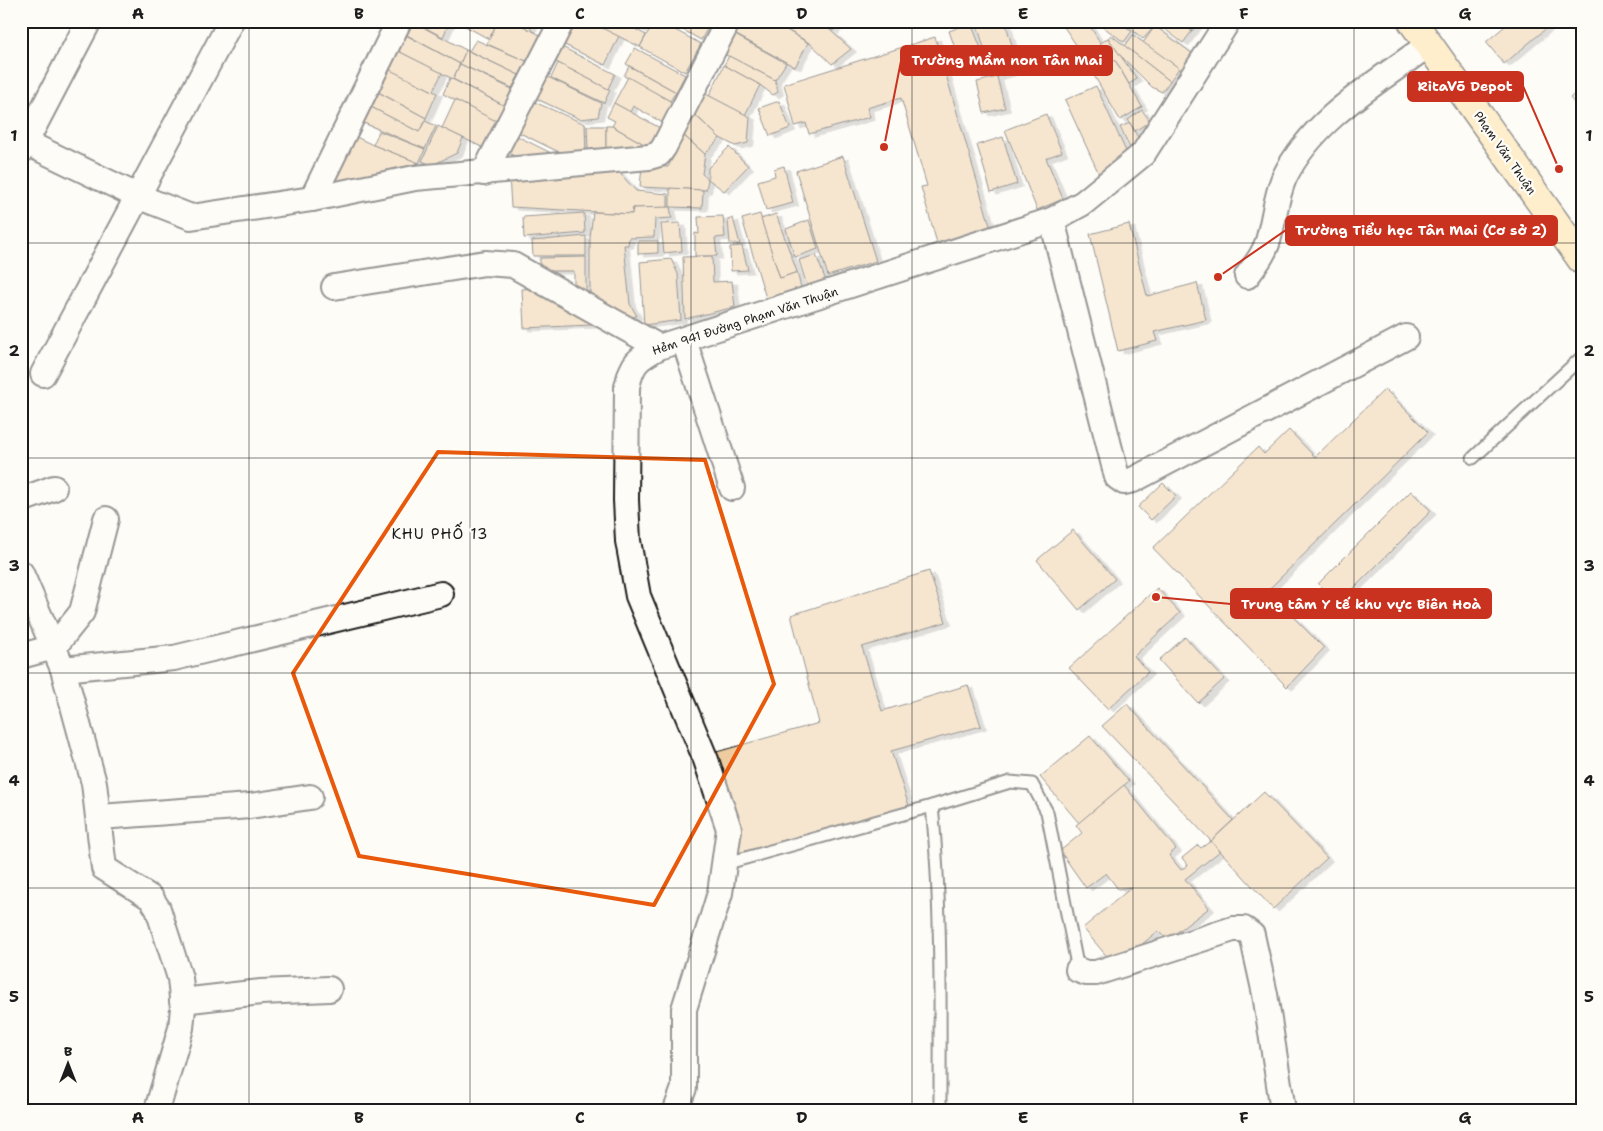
<svg xmlns="http://www.w3.org/2000/svg" width="1603" height="1131" viewBox="0 0 1603 1131" font-family="'Shantell Sans',sans-serif">
<defs>
<filter id="shadow"><feDropShadow dx="5.5" dy="3" stdDeviation="0" flood-color="#0004"/></filter>
</defs>
<rect width="100%" height="100%" fill="#fdfcf7"/>
<filter id="ink" filterUnits="userSpaceOnUse"><feTurbulence type="fractalNoise" baseFrequency=".02" numOctaves="2"/><feDisplacementMap in="SourceGraphic" scale="10" xChannelSelector="R" yChannelSelector="G"/><feConvolveMatrix kernelMatrix="1 2 1 2 8 2 1 2 1" color-interpolation-filters="sRGB"/></filter>
<g filter="url(#ink)">
<!-- building -->
<g fill="#eecc9f" stroke="#1c1c1c" filter="url(#shadow)">
<polygon points="412,21 450,21 443,37"/>
<polygon points="456,21 498,21 489,39"/>
<polygon points="498,21 514,21 540,35 528,62 487,44"/>
<polygon points="514,21 534,21 530,30"/>
<polygon points="567,21 588,21 619,36 605,65 557,41"/>
<polygon points="588,21 620,21 646,35 640,47"/>
<polygon points="625,21 660,21 657,27 645,23 641,30"/>
<polygon points="667,21 706,21 710,24 701,40"/>
<polygon points="737,21 772,21 808,43 795,67 731,32"/>
<polygon points="772,21 820,21 851,49 832,64 811,44"/>
<polygon points="820,21 841,21 833,31"/>
<polygon points="976,21 1005,21 1019,70 993,78"/>
<polygon points="1060,21 1077,21 1079,25 1087,21 1105,51 1087,61"/>
<polygon points="1095,21 1118,21 1132,31 1124,42"/>
<polygon points="1132,21 1149,21 1155,26 1143,39 1128,26"/>
<polygon points="1154,21 1179,21 1192,31 1183,43"/>
<polygon points="1179,21 1200,21 1192,31"/>
<polygon points="1511,21 1555,21 1504,64 1486,42"/>
<polygon points="413,22 466,50 460,64 407,35"/>
<polygon points="971,23 986,61 952,74 944,52 955,48 949,31"/>
<polygon points="664,24 701,44 685,72 640,47 651,27 660,31"/>
<polygon points="1155,26 1193,54 1183,71 1143,43"/>
<polygon points="400,32 460,64 453,79 392,48"/>
<polygon points="735,35 786,63 775,80 724,54"/>
<polygon points="1111,35 1170,81 1162,92 1152,87 1120,55 1108,38"/>
<polygon points="1133,35 1179,68 1170,81 1125,46"/>
<polygon points="935,37 991,229 937,243 921,187 927,186 901,98 867,108 870,117 809,134 806,123 795,126 784,84"/>
<polygon points="1108,38 1137,79 1129,84 1115,60 1111,61 1100,44"/>
<polygon points="476,40 531,63 525,78 469,51"/>
<polygon points="562,47 615,74 608,89 554,61"/>
<polygon points="635,48 685,75 676,92 626,64"/>
<polygon points="394,49 442,73 433,91 384,68"/>
<polygon points="466,50 519,75 512,88 460,64"/>
<polygon points="729,56 775,80 778,92 773,95 760,85 724,65"/>
<polygon points="1115,60 1142,107 1120,120 1092,72"/>
<polygon points="558,63 610,90 604,103 551,78"/>
<polygon points="460,64 516,91 507,107 453,79"/>
<polygon points="724,65 760,85 745,115 709,96"/>
<polygon points="382,66 437,93 426,118 371,88"/>
<polygon points="629,66 676,92 670,101 624,76"/>
<polygon points="546,76 601,103 598,117 580,119 535,98"/>
<polygon points="628,77 670,101 673,106 663,123 633,106 630,112 614,103"/>
<polygon points="997,77 1005,108 984,113 977,82"/>
<polygon points="450,78 507,107 497,122 443,94"/>
<polygon points="1096,86 1130,160 1099,174 1065,100"/>
<polygon points="1582,87 1582,112 1570,98"/>
<polygon points="376,91 426,118 419,132 369,106"/>
<polygon points="704,93 750,117 748,143 735,146 720,138 691,111"/>
<polygon points="455,100 502,124 488,150 442,128"/>
<polygon points="532,101 585,124 586,157 561,153 516,131"/>
<polygon points="779,101 790,128 770,136 759,108"/>
<polygon points="614,103 660,128 651,148 612,126 615,121 607,117"/>
<polygon points="369,106 419,132 425,121 436,126 425,149 357,120"/>
<polygon points="1142,110 1150,121 1135,131 1128,120"/>
<polygon points="1046,114 1062,152 1046,158 1063,199 1037,210 1005,130"/>
<polygon points="696,116 720,138 705,154 682,134"/>
<polygon points="1130,123 1142,145 1131,150 1120,127"/>
<polygon points="438,126 463,138 457,153 432,165 422,161"/>
<polygon points="587,126 606,126 606,150 588,151"/>
<polygon points="606,126 612,126 642,143 641,150 606,154"/>
<polygon points="379,131 425,149 419,163 373,145"/>
<polygon points="350,134 373,145 419,163 340,182 328,176"/>
<polygon points="515,135 553,154 553,161 532,164 506,152"/>
<polygon points="684,136 705,154 702,174 708,179 706,190 640,187 642,166 668,167"/>
<polygon points="1003,137 1017,184 991,192 977,145"/>
<polygon points="729,147 748,166 724,191 708,179 708,168"/>
<polygon points="843,156 876,261 828,276 796,171"/>
<polygon points="784,166 793,203 766,210 758,181 775,176 774,169"/>
<polygon points="614,167 636,191 668,194 668,208 633,208 632,214 511,207 509,175"/>
<polygon points="670,188 703,190 702,208 670,207"/>
<polygon points="670,207 672,218 655,219 654,237 629,238 628,245 624,245 630,304 637,316 615,319 590,298 590,238 593,212 632,214 633,208"/>
<polygon points="584,213 585,233 524,238 523,217"/>
<polygon points="760,214 780,278 797,272 801,288 766,298 742,219"/>
<polygon points="776,214 797,272 780,278 761,219"/>
<polygon points="723,216 725,237 715,238 717,256 695,256 695,233 699,234 698,217"/>
<polygon points="733,218 740,244 730,244 728,220"/>
<polygon points="809,220 818,249 795,257 786,229"/>
<polygon points="680,223 682,251 664,253 661,224"/>
<polygon points="1129,224 1147,296 1197,283 1206,320 1154,332 1157,341 1118,351 1090,234"/>
<polygon points="586,236 586,256 533,256 532,241"/>
<polygon points="638,241 658,241 658,253 638,254"/>
<polygon points="742,246 748,270 731,271 730,247"/>
<polygon points="816,255 826,281 807,286 799,260"/>
<polygon points="712,256 713,282 732,281 735,307 685,319 683,257"/>
<polygon points="586,257 586,293 574,292 574,271 540,271 540,258"/>
<polygon points="671,259 678,274 681,320 644,325 640,262"/>
<polygon points="541,288 590,317 591,325 524,328 522,289"/>
<polygon points="1385,389 1428,432 1267,591 1324,648 1287,687 1153,548 1258,447 1264,454 1289,430 1315,457"/>
<polygon points="1163,483 1176,496 1151,520 1138,507"/>
<polygon points="1411,491 1431,511 1338,604 1318,584"/>
<polygon points="1073,530 1115,579 1079,610 1037,560"/>
<polygon points="929,571 946,622 862,647 882,711 968,685 981,726 891,751 909,806 735,854 713,753 819,723 791,615"/>
<polygon points="1157,588 1180,613 1134,656 1148,672 1108,709 1069,668"/>
<polygon points="1185,637 1224,679 1198,703 1159,660"/>
<polygon points="1127,704 1233,820 1211,841 1102,726"/>
<polygon points="1090,736 1129,781 1079,823 1040,777"/>
<polygon points="1124,785 1176,849 1169,855 1181,870 1188,865 1182,858 1198,845 1201,848 1211,841 1220,851 1185,879 1209,908 1167,940 1158,931 1135,950 1109,959 1083,928 1132,887 1118,889 1106,873 1086,888 1060,851 1082,833 1076,825"/>
<polygon points="1264,792 1327,858 1273,909 1211,841"/>
</g>
<g fill="none" stroke-linecap="round" stroke-linejoin="round">
<defs>
<g id="service">
<polyline points="1473,458 1582,357"/>
<path d="M932 806C942 907 940 1009 940 1110"/>
<polyline points="724,864 932,806 1010,782 1032,784 1047,812 1078,970"/>
</g>
<g id="minor">
<polyline points="21,140 137,196 191,217 312,199 415,178 649,157 659,154 664,147 728,21"/>
<polyline points="21,151 89,21"/>
<polyline points="484,173 562,21"/>
<polyline points="312,199 399,21"/>
<polyline points="1052,220 1117,477 1124,482 1133,480 1406,337"/>
<path d="M1247 276C1257 263 1267 250 1270 233 1275 214 1276 197 1284 178 1313 118 1377 83 1428 45"/>
<polyline points="334,287 485,263 513,265 659,347"/>
<polyline points="684,340 732,488"/>
<polyline points="43,374 231,21"/>
<polyline points="21,500 54,488"/>
<polyline points="21,573 63,669 94,783 104,868 151,898 158,909 180,978 183,1008 181,1028 157,1110"/>
<polyline points="21,656 54,647 82,612 106,519"/>
<polyline points="63,669 174,658 441,594"/>
<polyline points="100,817 250,806 310,797"/>
<polyline points="1078,970 1086,973 1096,973 1233,929 1244,929 1252,935 1265,994 1283,1110"/>
<polyline points="182,1001 261,992 329,989"/>
<path d="M676 1110 684 1088V1009L720 893 729 829 706 760 638 596 628 541 626 500 627 387C632 363 637 359 659 347L1052 220 1083 203 1143 154 1228 21"/>
</g>
<polyline id="primary" points="1412,21 1582,260"/>
</defs>
<!-- service casing -->
<use href="#service" stroke="#1c1c1c" stroke-width="15"/>
<!-- minor casing -->
<use href="#minor" stroke="#1c1c1c" stroke-width="28"/>
<!-- primary casing -->
<use href="#primary" stroke="#1c1c1c" stroke-width="31"/>
<!-- service -->
<use href="#service" stroke="#fdfcf7" stroke-width="11"/>
<!-- minor -->
<use href="#minor" stroke="#fdfcf7" stroke-width="24"/>
<!-- primary -->
<use href="#primary" stroke="#ffdd96" stroke-width="28"/>
</g>
</g>
<!-- marked area -->
<path d="M0 0H1603V1131H0ZM438 452 705 460 774 684 654 905 359 856 293 673Z" fill="#fdfcf7" fill-opacity=".55" fill-rule="evenodd"/>
<path fill="none" stroke="#e8590c" stroke-width="4" stroke-linejoin="round" d="M438 452 705 460 774 684 654 905 359 856 293 673Z"/>
<!-- grid -->
<path fill="none" stroke="#1c1c1c" stroke-width="1" stroke-opacity="0.55" d="M249 21V1110M470 21V1110M691 21V1110M912 21V1110M1133 21V1110M1354 21V1110M21 243H1582M21 458H1582M21 673H1582M21 888H1582"/>
<g text-anchor="middle" stroke-width="4.5" stroke-linejoin="round" paint-order="stroke">
<!-- street labels -->
<g font-size="12" fill="#1c1c1c" stroke="#fdfcf7">
<text transform="translate(1505 153) rotate(55)" y="4">Phạm Văn Thuận</text>
<text transform="translate(745 321) rotate(-18)" y="4">Hẻm 941 Đường Phạm Văn Thuận</text>
</g>
<!-- quarter labels -->
<g font-size="15" letter-spacing="1" fill="#1c1c1c" stroke="#fdfcf7">
<text x="440" y="539">KHU PHỐ 13</text>
</g>
</g>
<!-- callouts -->
<path fill="none" stroke="#c8321e" stroke-width="2" d="M884 147L901 61M1559 169L1523 86M1218 277L1286 230M1156 597L1231 604"/>
<g fill="#c8321e" stroke="#fdfcf7" stroke-width="2">
<circle cx="884" cy="147" r="5"/>
<circle cx="1559" cy="169" r="5"/>
<circle cx="1218" cy="277" r="5"/>
<circle cx="1156" cy="597" r="5"/>
</g>
<g fill="#c8321e" stroke="#c8321e" stroke-width="2">
<rect x="901" y="46" width="211" height="29" rx="5"/>
<rect x="1408" y="72" width="115" height="29" rx="5"/>
<rect x="1286" y="216" width="271" height="29" rx="5"/>
<rect x="1231" y="589" width="260" height="29" rx="5"/>
</g>
<g font-size="14" text-anchor="middle" font-weight="bold" fill="#fff">
<text x="1007" y="65">Trường Mầm non Tân Mai</text>
<text x="1465" y="91">RitaVõ Depot</text>
<text x="1421" y="235">Trường Tiểu học Tân Mai (Cơ sở 2)</text>
<text x="1361" y="609">Trung tâm Y tế khu vực Biên Hoà</text>
</g>
<!-- margin -->
<rect width="1603" height="1131" fill="none" stroke="#fdfcf7" stroke-width="55"/>
<!-- north arrow -->
<g transform="translate(68 1064)" stroke="#fdfcf7" stroke-width="4" paint-order="stroke">
<path d="M0-4L9 19L0 12L-9 19Z" fill="#1c1c1c"/>
<text y="-8" font-size="14" font-weight="bold" text-anchor="middle" fill="#1c1c1c">B</text>
</g>
<rect x="28" y="28" width="1548" height="1076" fill="none" stroke="#1c1c1c" stroke-width="2"/>
<g font-size="16" text-anchor="middle" font-weight="bold" fill="#1c1c1c">
<text x="138" y="19">A</text>
<text x="359" y="19">B</text>
<text x="580" y="19">C</text>
<text x="802" y="19">D</text>
<text x="1023" y="19">E</text>
<text x="1244" y="19">F</text>
<text x="1465" y="19">G</text>
<text x="14" y="141">1</text>
<text x="1589" y="141">1</text>
<text x="14" y="356">2</text>
<text x="1589" y="356">2</text>
<text x="14" y="571">3</text>
<text x="1589" y="571">3</text>
<text x="14" y="786">4</text>
<text x="1589" y="786">4</text>
<text x="14" y="1002">5</text>
<text x="1589" y="1002">5</text>
<text x="138" y="1123">A</text>
<text x="359" y="1123">B</text>
<text x="580" y="1123">C</text>
<text x="802" y="1123">D</text>
<text x="1023" y="1123">E</text>
<text x="1244" y="1123">F</text>
<text x="1465" y="1123">G</text>
</g>
</svg>
